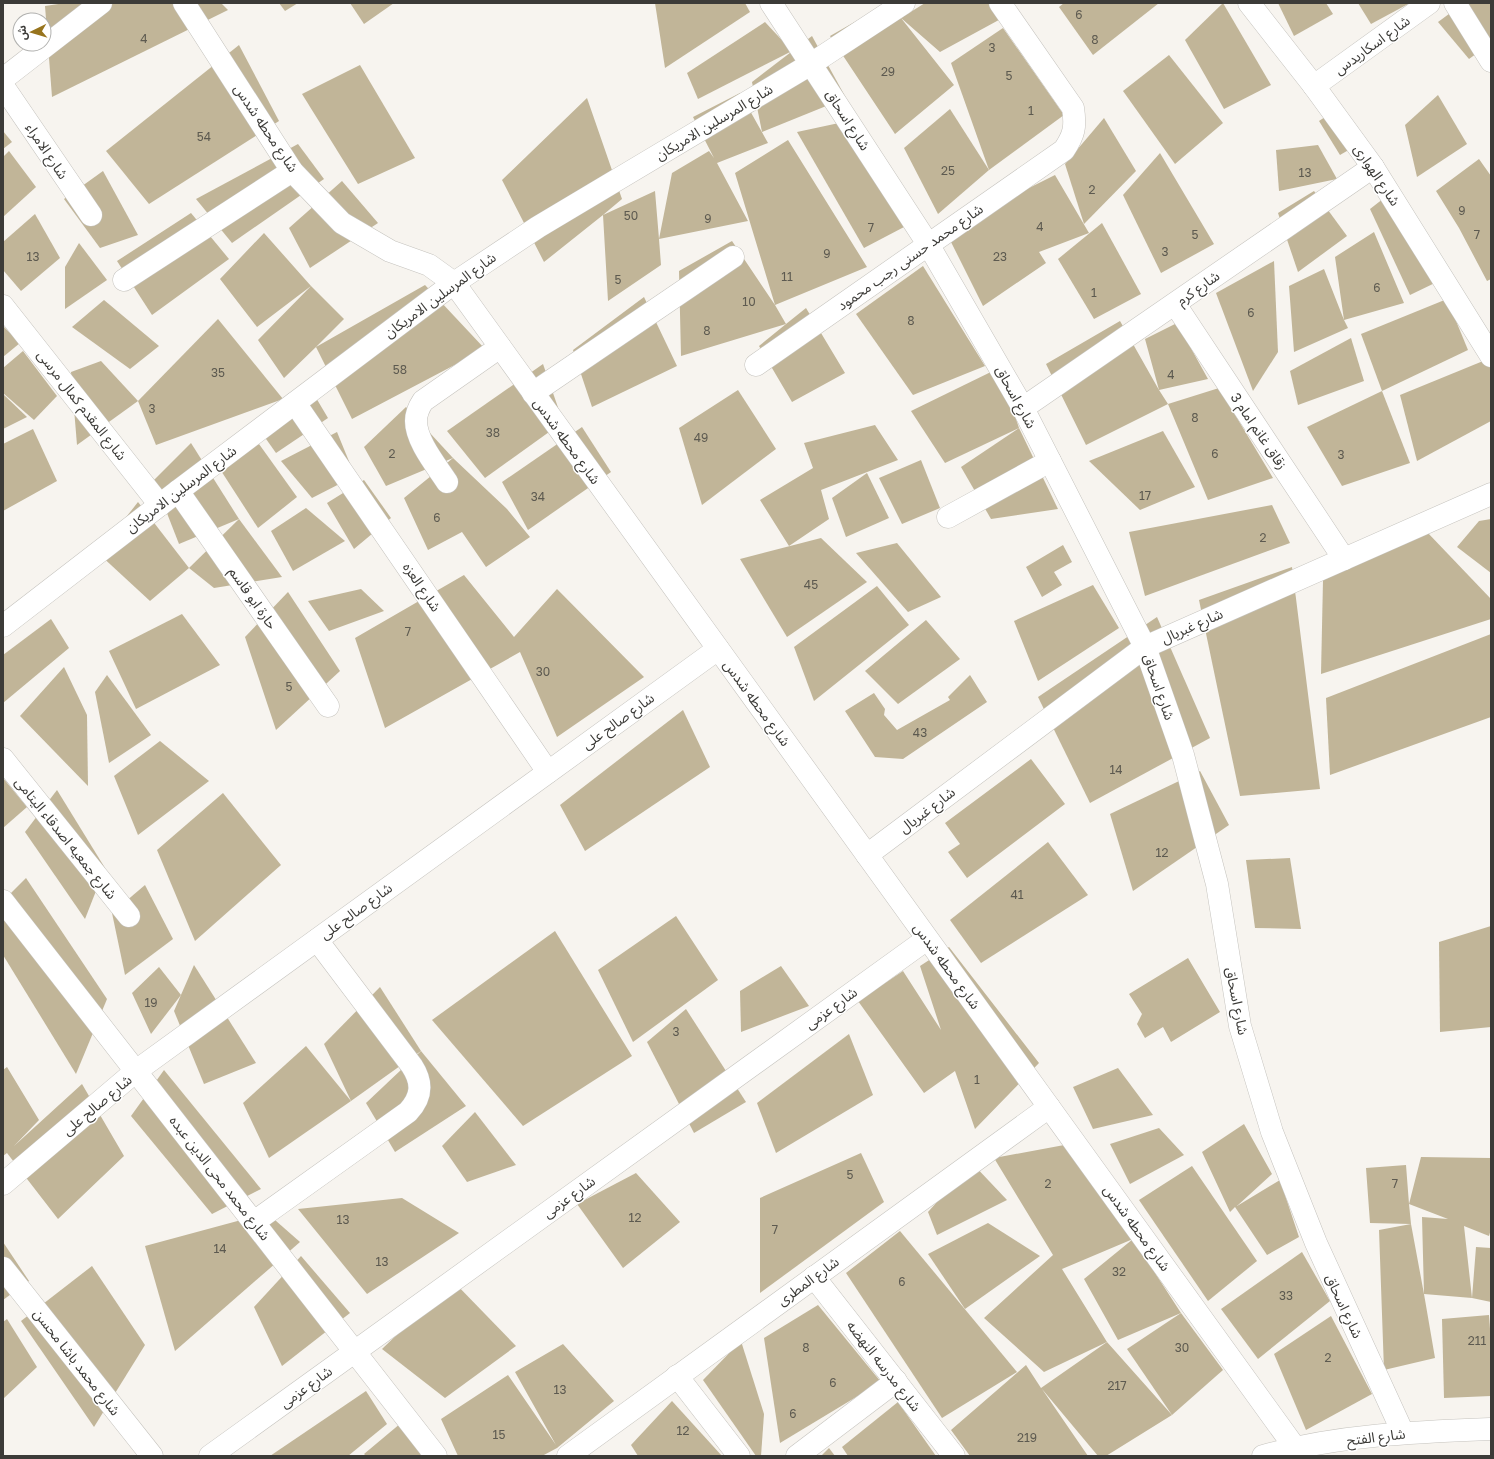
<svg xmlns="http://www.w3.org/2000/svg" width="1494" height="1459" viewBox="0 0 1494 1459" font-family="'Golos Text','Noto Sans Arabic',sans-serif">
<rect width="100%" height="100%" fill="#f7f4ef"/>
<!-- building -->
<g fill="#c1b598">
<polygon points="65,3 221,3 228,10 52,97 45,6"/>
<polygon points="279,3 298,3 285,11"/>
<polygon points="350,3 394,3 364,24"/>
<polygon points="655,3 745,3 750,12 665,68"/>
<polygon points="888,3 901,18 925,3 996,3 1008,15 940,52 901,18 954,85 895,134 830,36"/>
<polygon points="1064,3 1159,3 1093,55 1059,7"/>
<polygon points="1223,3 1271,85 1224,109 1185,40"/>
<polygon points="1278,3 1326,3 1333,14 1294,36"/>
<polygon points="1358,3 1410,3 1371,24"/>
<polygon points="1464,3 1491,3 1491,43 1469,59 1438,22"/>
<polygon points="765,22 792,51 698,99 687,73"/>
<polygon points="1003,28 1064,115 989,170 951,63"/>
<polygon points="812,36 846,98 762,132 752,82"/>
<polygon points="239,45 279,121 149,204 106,151"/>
<polygon points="1169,55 1223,123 1175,164 1123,91"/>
<polygon points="360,65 415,158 358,184 302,94"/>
<polygon points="740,93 768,143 717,163 748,221 659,239 661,265 608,301 603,215 544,262 502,180 587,98 622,199 603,215 655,191 659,239 672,173 709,151 714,158 693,117"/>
<polygon points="1438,95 1467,144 1417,177 1405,125"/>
<polygon points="950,109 989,170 938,214 904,148"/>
<polygon points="1331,113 1352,148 1340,155 1319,121"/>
<polygon points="1104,118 1136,171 1084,224 1065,164"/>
<polygon points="839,123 904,227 864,248 797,132"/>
<polygon points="3,131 12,142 3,149"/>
<polygon points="788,140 867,267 775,305 786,324 806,308 845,373 792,402 759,346 786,324 681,356 679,271 732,241 775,305 735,173"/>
<polygon points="298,144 324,179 232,243 196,199"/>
<polygon points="1318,145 1337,179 1279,191 1276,150"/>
<polygon points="9,151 36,187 3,217 3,157"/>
<polygon points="1160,153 1214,244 1161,273 1123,195"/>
<polygon points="1479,159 1491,176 1491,279 1487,281 1459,228 1436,191"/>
<polygon points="103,171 138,235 100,248 64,199"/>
<polygon points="1055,175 1089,233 1039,252 1046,263 983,306 951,242 1007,199"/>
<polygon points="342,181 378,223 310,268 289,228"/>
<polygon points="1314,191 1347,236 1298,272 1278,213"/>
<polygon points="1388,195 1439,281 1410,295 1370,209"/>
<polygon points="191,213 229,259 152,315 117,261"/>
<polygon points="35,214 60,258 21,291 3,270 3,242"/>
<polygon points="1102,223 1141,294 1094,319 1058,259"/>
<polygon points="1374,232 1404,303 1344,320 1348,328 1294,352 1289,286 1324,269 1344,320 1335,257"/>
<polygon points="264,233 311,286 344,319 316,347 425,285 485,349 352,419 316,347 284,378 258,340 311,286 257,327 220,279"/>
<polygon points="79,243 107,280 65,309 65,267"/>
<polygon points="1274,261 1278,352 1253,391 1216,293"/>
<polygon points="923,266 985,366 913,395 856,314"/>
<polygon points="644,297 677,366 592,407 573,350"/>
<polygon points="1447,299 1468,350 1382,391 1361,334"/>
<polygon points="104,300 159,346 130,369 72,327"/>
<polygon points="218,319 283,399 156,445 138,401"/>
<polygon points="1120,321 1159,390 1145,339 1177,323 1208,379 1159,390 1168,404 1086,445 1046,364"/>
<polygon points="3,326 20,343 3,357"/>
<polygon points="1351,338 1364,381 1298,405 1290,371"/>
<polygon points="23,351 57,396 34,420 3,393 3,368"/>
<polygon points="1488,359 1491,364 1491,421 1417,461 1400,395"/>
<polygon points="101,361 138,401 77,445 71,372"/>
<polygon points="543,364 563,422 485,478 447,431"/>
<polygon points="999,368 1019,428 945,463 911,411"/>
<polygon points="306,381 328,418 276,453 254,422"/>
<polygon points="1219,388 1273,478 1208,500 1168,404"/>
<polygon points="738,390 776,449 702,505 679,428"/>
<polygon points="1382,391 1410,463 1342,486 1307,427"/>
<polygon points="3,394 27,417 3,429"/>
<polygon points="406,407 453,458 386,486 364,447"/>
<polygon points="875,425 898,460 821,490 829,519 789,546 760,500 813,468 804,443"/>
<polygon points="582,427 611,472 528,530 502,482"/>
<polygon points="1019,428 1058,509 991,519 961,467"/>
<polygon points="33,429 57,481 3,511 3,444"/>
<polygon points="1163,431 1195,487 1140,510 1089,461"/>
<polygon points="337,432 355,476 312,498 281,461"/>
<polygon points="191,443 239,519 179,544 154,480"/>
<polygon points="259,444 297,497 258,528 216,463"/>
<polygon points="453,458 507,509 530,537 486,567 462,532 428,550 404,498"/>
<polygon points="921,460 940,508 902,524 879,478"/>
<polygon points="867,473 889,518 846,537 832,498"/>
<polygon points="364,480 391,518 354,549 327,503"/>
<polygon points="138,502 189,568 150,601 98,553"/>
<polygon points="1272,505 1290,543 1145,596 1129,532"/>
<polygon points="306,508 345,541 293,571 271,531"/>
<polygon points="239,519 282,577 214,588 189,568"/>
<polygon points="1491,519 1491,573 1457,547 1479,521"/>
<polygon points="1427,532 1491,599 1491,619 1321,674 1323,580"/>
<polygon points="821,538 867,582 787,637 740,559"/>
<polygon points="897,543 941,597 908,612 856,553"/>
<polygon points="1063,545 1072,562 1054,572 1062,585 1042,597 1026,567"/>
<polygon points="1292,567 1320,789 1240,796 1199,600"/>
<polygon points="464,575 514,637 557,589 644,677 557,737 520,652 385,728 355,638"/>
<polygon points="1093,585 1119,628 1038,681 1014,621"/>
<polygon points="877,586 909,625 814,701 794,647"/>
<polygon points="361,589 384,611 329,631 308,601"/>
<polygon points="288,592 340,671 276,730 245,637"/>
<polygon points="182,614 220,665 136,709 109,651"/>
<polygon points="1157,617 1210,738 1090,803 1038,697"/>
<polygon points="51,619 69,648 3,703 3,655"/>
<polygon points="926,620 960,659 898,704 865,671"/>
<polygon points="1491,634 1491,717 1330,775 1326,698"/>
<polygon points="64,667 87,715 88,786 20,716"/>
<polygon points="107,675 151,735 109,763 95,692"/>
<polygon points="970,675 987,702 903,759 875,757 845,711 874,693 885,709 884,715 897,730 950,700 948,697"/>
<polygon points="683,710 710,767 585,851 560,805"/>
<polygon points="160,741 209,781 138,835 114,776"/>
<polygon points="1031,759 1065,804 967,878 948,852 960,844 945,823"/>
<polygon points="1200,771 1229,825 1133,891 1110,814"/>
<polygon points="3,778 27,807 3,828"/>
<polygon points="57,790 105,868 85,919 25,832"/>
<polygon points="223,793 281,865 195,941 157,850"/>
<polygon points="1048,842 1088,895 981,963 950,920"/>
<polygon points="1290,858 1301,929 1255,928 1246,860"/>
<polygon points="26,878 107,999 76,1074 3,955 3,901"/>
<polygon points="145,885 173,939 125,975 112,913"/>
<polygon points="676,916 718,980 633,1042 598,970"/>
<polygon points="1491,926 1491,1027 1440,1032 1439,942"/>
<polygon points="555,931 632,1056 523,1126 432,1020"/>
<polygon points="949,947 1039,1063 975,1129 955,1071 924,1093 858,1001 903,971 941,1030 920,966"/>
<polygon points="1188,958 1220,1012 1171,1042 1163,1027 1145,1038 1137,1024 1142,1014 1129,994"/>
<polygon points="194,965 256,1063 204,1084 174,1011"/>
<polygon points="781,966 809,1006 741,1032 740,991"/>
<polygon points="159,967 181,995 151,1034 132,993"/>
<polygon points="380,987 421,1051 351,1101 324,1044"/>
<polygon points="686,1009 746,1102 694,1133 647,1042"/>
<polygon points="849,1034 873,1095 776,1153 757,1103"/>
<polygon points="306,1046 351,1101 269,1158 243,1103"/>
<polygon points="421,1051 466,1106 395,1152 366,1103"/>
<polygon points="7,1067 39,1120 14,1146 82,1084 124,1156 58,1219 7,1153 3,1156 3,1070"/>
<polygon points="1118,1068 1153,1115 1093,1129 1073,1087"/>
<polygon points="164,1070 261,1189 212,1214 131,1116"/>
<polygon points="475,1112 516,1165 467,1182 442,1146"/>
<polygon points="1244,1124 1272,1174 1237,1206 1280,1180 1299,1237 1267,1255 1235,1207 1230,1212 1202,1152"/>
<polygon points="1159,1128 1184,1155 1130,1184 1110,1144"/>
<polygon points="1075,1143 1133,1239 1181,1313 1118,1340 1084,1279 1133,1239 1062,1269 1107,1342 1044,1372 984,1318 1053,1255 994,1158"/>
<polygon points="861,1153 884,1202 760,1293 760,1198"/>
<polygon points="1421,1157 1491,1158 1491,1229 1489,1236 1464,1226 1472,1298 1476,1247 1491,1248 1491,1302 1472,1298 1424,1294 1435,1358 1384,1370 1379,1230 1411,1224 1424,1294 1422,1217 1448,1219 1409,1204 1411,1224 1370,1223 1366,1168 1406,1165 1409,1204"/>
<polygon points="972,1163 1007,1200 937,1235 928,1212"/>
<polygon points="1192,1166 1257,1261 1208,1301 1139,1200"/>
<polygon points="636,1173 680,1222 623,1268 577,1204"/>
<polygon points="402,1198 459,1233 367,1294 298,1209"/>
<polygon points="267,1213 300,1242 175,1351 145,1246"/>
<polygon points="988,1223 1040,1256 965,1309 928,1254"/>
<polygon points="900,1231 1017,1372 942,1418 846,1273"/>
<polygon points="3,1242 29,1281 3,1300"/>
<polygon points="1302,1252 1330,1301 1258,1359 1221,1309"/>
<polygon points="301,1256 350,1313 282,1366 254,1307"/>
<polygon points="92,1266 145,1345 94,1427 21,1321"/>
<polygon points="453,1281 516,1346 445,1398 382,1349"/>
<polygon points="818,1305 881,1382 780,1443 764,1338"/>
<polygon points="1181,1313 1223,1370 1172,1415 1127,1349"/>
<polygon points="1489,1315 1491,1342 1491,1396 1444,1398 1442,1319"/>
<polygon points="1331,1316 1372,1394 1306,1430 1274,1354"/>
<polygon points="7,1319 37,1367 3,1399 3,1322"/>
<polygon points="741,1341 764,1414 761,1456 756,1456 703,1380"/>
<polygon points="1107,1342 1172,1415 1106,1456 1098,1456 1042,1389 1088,1456 970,1456 951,1430 1026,1365 1041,1388"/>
<polygon points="563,1344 614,1401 557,1448 542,1456 458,1456 441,1419 508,1375 556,1445 515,1372"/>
<polygon points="366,1391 387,1424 348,1456 270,1456"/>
<polygon points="672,1401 722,1456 638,1456 631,1445"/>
<polygon points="898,1402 936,1456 848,1456 842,1447"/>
<polygon points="407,1418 421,1456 366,1456 364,1454"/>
<polygon points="829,1448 835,1456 821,1456"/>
</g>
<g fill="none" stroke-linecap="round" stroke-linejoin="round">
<defs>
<g id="minor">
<polyline points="184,3 292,171 342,223 390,251 429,265 454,283 1301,1456"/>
<polyline points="771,3 928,244 1023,408 1145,647 1183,755 1217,884 1240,1026 1272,1132 1316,1243 1403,1433"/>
<polyline points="1249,3 1314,86 1373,167 1491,356"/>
<polyline points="1455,3 1491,61"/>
<polyline points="3,79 101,3"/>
<polyline points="3,86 91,215"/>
<polyline points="1314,86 1429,3"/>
<polyline points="124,280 292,171"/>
<polyline points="1175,304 1344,559"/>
<polyline points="3,306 160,505"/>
<path d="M756 365 1064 150C1074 135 1076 127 1073 108L1000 3"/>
<polyline points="533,393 733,257"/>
<polyline points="295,403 548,772"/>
<polyline points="1023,408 1373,167"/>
<path d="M447 482C436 465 416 441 416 421 416 414 419 407 423 401L500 347"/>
<polyline points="178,491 328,706"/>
<polyline points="948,517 1050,461"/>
<polyline points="3,626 178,491 454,283 538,227 811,64 904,3"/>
<polyline points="3,759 129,916"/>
<polyline points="867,855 1145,647 1491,494"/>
<polyline points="3,901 436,1456"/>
<polyline points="3,1184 136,1071 718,649"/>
<path d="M254 1222 408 1112C422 1097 423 1083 412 1066L317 940"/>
<polyline points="3,1268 152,1456"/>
<polyline points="814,1277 954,1456"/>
<polyline points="677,1376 739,1456"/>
<polyline points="210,1456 927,939"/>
<polyline points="568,1456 1049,1107"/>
<polyline points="797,1456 896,1381"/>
<path d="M1263 1456C1337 1435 1415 1432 1491 1429"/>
</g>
</defs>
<!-- minor casing -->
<use href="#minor" stroke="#c5c3be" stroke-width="23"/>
<!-- minor -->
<use href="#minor" stroke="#fff" stroke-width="22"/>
</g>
<g text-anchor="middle" stroke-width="3" stroke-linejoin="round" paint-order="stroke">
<!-- number labels -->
<g font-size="12" fill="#5d5a50">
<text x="1079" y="19">6</text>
<text x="144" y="43">4</text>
<text x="1095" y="44">8</text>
<text x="992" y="52">3</text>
<text x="888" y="76">29</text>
<text x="1009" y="80">5</text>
<text x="1031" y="115">1</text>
<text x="204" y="141">54</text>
<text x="948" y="175">25</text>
<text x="1305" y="177">13</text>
<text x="1092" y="194">2</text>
<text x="1462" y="215">9</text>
<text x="631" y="220">50</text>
<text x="708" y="223">9</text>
<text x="1040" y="231">4</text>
<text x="871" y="232">7</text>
<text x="1195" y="239">5</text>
<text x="1477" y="239">7</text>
<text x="1165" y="256">3</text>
<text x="827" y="258">9</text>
<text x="33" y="261">13</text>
<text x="1000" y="261">23</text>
<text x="787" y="281">11</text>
<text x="618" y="284">5</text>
<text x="1377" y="292">6</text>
<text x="1094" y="297">1</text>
<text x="749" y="306">10</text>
<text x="1251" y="317">6</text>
<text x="911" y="325">8</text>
<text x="707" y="335">8</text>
<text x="400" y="374">58</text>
<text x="218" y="377">35</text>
<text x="1171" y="379">4</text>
<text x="152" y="413">3</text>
<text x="1195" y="422">8</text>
<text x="493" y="437">38</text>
<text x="701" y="442">49</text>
<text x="392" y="458">2</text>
<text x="1215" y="458">6</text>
<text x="1341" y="459">3</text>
<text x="1145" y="500">17</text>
<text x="538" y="501">34</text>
<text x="437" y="522">6</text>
<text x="1263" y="542">2</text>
<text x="811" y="589">45</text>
<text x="408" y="636">7</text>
<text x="543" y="676">30</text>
<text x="289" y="691">5</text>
<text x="920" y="737">43</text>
<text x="1116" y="774">14</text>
<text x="1162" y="857">12</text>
<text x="1017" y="899">41</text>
<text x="151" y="1007">19</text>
<text x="676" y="1036">3</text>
<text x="977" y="1084">1</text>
<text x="850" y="1179">5</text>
<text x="1048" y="1188">2</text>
<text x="1395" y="1188">7</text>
<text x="635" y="1222">12</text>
<text x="343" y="1224">13</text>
<text x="775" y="1234">7</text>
<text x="220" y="1253">14</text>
<text x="382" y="1266">13</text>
<text x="1119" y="1276">32</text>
<text x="902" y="1286">6</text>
<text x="1286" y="1300">33</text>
<text x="1477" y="1345">211</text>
<text x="806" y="1352">8</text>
<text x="1182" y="1352">30</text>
<text x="1328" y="1362">2</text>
<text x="833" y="1387">6</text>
<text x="1117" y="1390">217</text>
<text x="560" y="1394">13</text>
<text x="793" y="1418">6</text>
<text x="683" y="1435">12</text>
<text x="499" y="1439">15</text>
<text x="1027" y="1442">219</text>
</g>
<!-- street labels -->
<g font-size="14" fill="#3c3b38" stroke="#fff">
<text transform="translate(1372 45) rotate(-36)" y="5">شارع اسكاريدس</text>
<text transform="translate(848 120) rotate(57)" y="5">شارع اسحاق</text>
<text transform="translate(714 122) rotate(-31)" y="5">شارع المرسلين الامريكان</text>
<text transform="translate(266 128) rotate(56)" y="5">شارع محطه شدس</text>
<text transform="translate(47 151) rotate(56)" y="5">شارع الامراء</text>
<text transform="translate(1377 175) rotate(56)" y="5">شارع الهوارى</text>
<text transform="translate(910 257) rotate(-35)" y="5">شارع محمد حسنى رجب محمود</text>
<text transform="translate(1198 288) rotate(-35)" y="5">شارع كرم</text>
<text transform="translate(440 295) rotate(-36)" y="5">شارع المرسلين الامريكان</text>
<text transform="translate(1016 397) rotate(61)" y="5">شارع اسحاق</text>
<text transform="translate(82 405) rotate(52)" y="5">شارع المقدم كمال مرسى</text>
<text transform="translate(1259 431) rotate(56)" y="5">زقاق غانم امام 3</text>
<text transform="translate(567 441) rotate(54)" y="5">شارع محطه شدس</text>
<text transform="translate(181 489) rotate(-37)" y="5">شارع المرسلين الامريكان</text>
<text transform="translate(422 587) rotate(56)" y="5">شارع العزه</text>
<text transform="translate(253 598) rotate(55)" y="5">حارة ابو قاسم</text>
<text transform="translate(1192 626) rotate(-24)" y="5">شارع غبريال</text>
<text transform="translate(1159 687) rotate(71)" y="5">شارع اسحاق</text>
<text transform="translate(757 703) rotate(54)" y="5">شارع محطه شدس</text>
<text transform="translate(618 721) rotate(-36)" y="5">شارع صالح على</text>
<text transform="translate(927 810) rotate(-37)" y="5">شارع غبريال</text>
<text transform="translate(66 838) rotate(51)" y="5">شارع جمعيه اصدقاء اليتامى</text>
<text transform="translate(356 911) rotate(-36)" y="5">شارع صالح على</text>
<text transform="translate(947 966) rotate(54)" y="5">شارع محطه شدس</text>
<text transform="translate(1237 1001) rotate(79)" y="5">شارع اسحاق</text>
<text transform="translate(831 1008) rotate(-36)" y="5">شارع عزمى</text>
<text transform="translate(97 1105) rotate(-40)" y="5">شارع صالح على</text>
<text transform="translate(220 1178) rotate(52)" y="5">شارع محمد محى الدين عبده</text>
<text transform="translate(569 1197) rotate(-36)" y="5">شارع عزمى</text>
<text transform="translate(1137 1228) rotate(54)" y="5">شارع محطه شدس</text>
<text transform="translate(808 1281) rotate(-36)" y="5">شارع المطرى</text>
<text transform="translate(1344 1306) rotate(65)" y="5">شارع اسحاق</text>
<text transform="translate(77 1362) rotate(52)" y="5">شارع محمد باشا محسن</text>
<text transform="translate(884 1366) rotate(52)" y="5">شارع مدرسه النهضه</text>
<text transform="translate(306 1387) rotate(-36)" y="5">شارع عزمى</text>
<text transform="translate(1376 1437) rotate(-7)" y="5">شارع الفتح</text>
</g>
</g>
<!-- border -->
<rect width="1494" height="1459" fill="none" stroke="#3c3b38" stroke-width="8"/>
<!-- north arrow -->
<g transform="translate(32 32) rotate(265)"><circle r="19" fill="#ffffff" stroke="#b1b1af"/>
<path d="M0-3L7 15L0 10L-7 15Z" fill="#97741d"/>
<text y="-6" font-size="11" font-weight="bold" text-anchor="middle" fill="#3c3b38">ش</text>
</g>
</svg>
